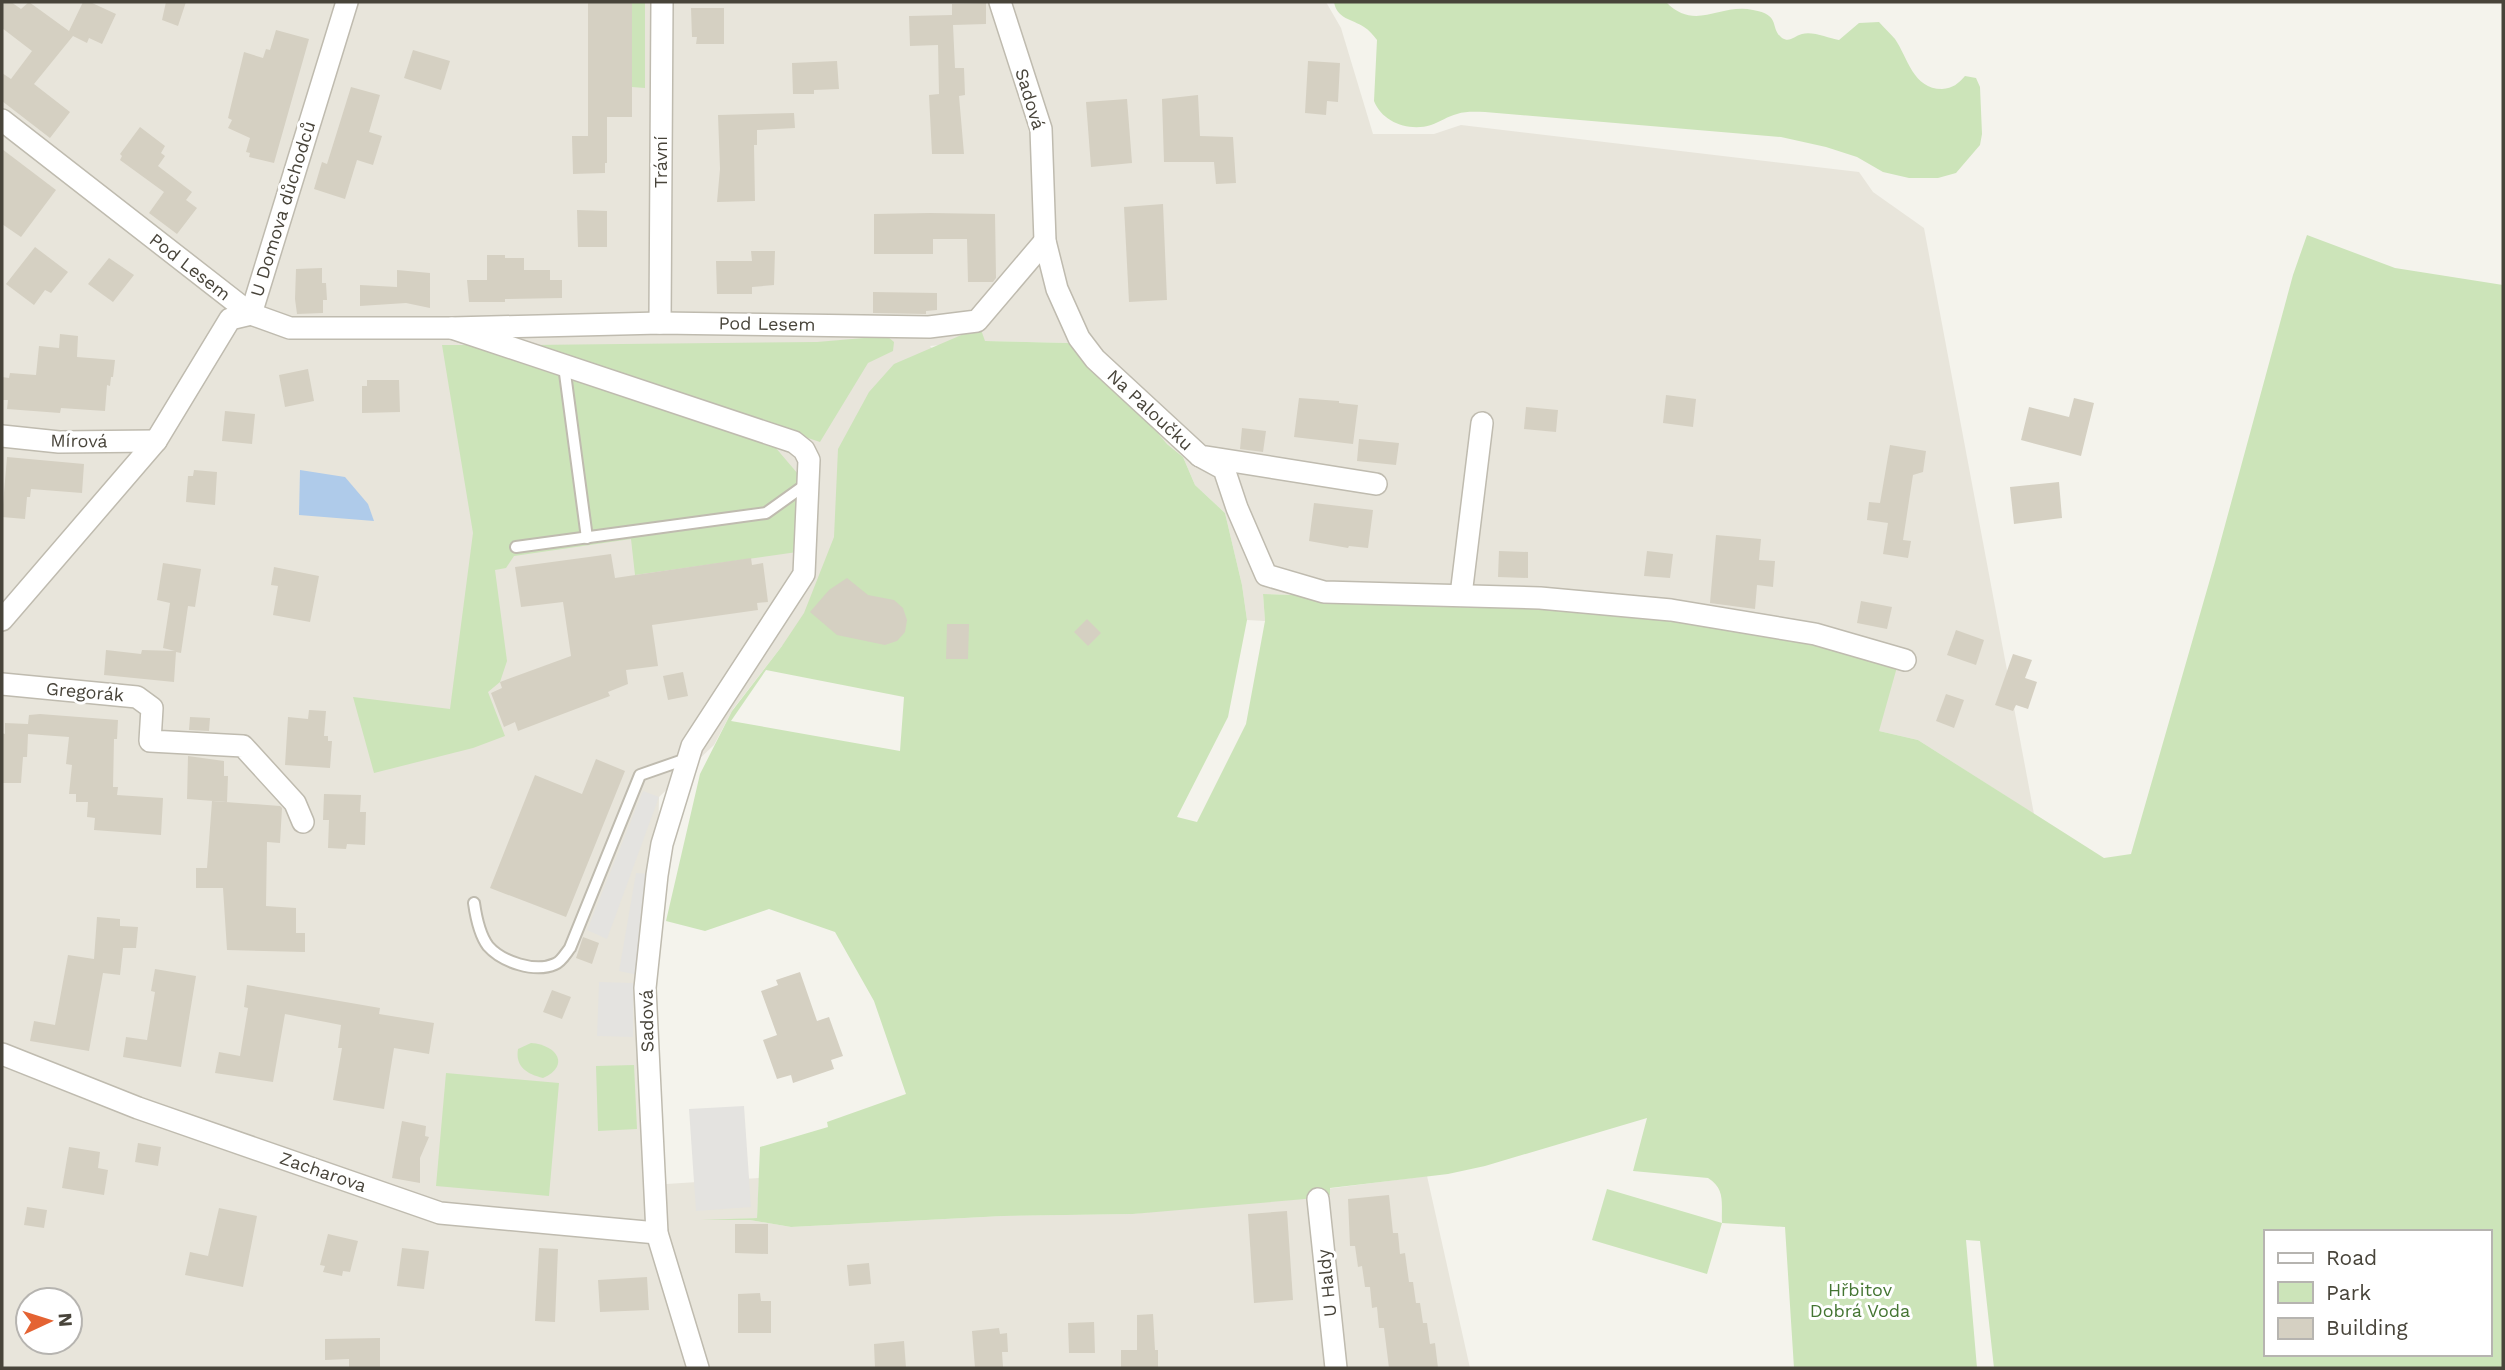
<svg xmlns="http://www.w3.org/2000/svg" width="2505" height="1370" viewBox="0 0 2505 1370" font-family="'Work Sans',sans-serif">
<rect width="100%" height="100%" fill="#f4f3ec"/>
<!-- residential -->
<path fill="#e8e5db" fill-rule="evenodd" d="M2 2H1326L1341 28 1373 134H1434L1461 125 1859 172 1873 192 1924 228 2034 814 1918 740 1879 731 1487 601 1263 594 1265 621 1247 620 1242 585 1225 513 1195 485 1183 457 1167 444 1081 360 1068 343 985 341 930 346 1120 549 782 646 733 709 714 745 659 797 651 1185 759 1178 757 1218 723 1220H750L791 1227 1003 1216 1133 1214 1427 1176 1470 1368H2ZM28 1300H70V1342H28Z"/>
<!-- green -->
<g fill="#cce4b9" fill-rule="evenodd">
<polygon points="632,2 645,2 645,88 632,87"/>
<path d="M1334 2H1666C1695 32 1720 3 1753 10 1782 15 1769 28 1782 38 1790 43 1794 36 1802 34 1813 31 1828 38 1839 40L1859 23 1879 22C1884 28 1890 33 1895 39 1908 58 1913 89 1942 89 1953 88 1958 84 1965 76L1976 78 1980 87 1982 134 1980 145 1956 173 1938 178H1909L1883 172 1857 157 1826 147 1781 137 1485 112C1476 112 1466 111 1457 114 1448 116 1440 122 1431 125 1409 132 1382 122 1374 101L1377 40C1373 35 1369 30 1364 27 1352 19 1337 19 1334 2Z"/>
<path d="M2307 235 2395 268 2503 285V1368H1994L1980 1241 1966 1240 1977 1368H1794L1785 1227 1722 1223 1707 1274 1592 1240 1607 1189 1722 1223C1721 1204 1726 1189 1708 1178L1633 1171 1647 1118 1485 1166 1448 1174 1330 1188V1195L1305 1199 1133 1214 1003 1216 791 1227 750 1220H701L757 1218 760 1147 828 1127 827 1122 906 1094 874 1001 835 932 769 909 705 931 666 921 700 774 732 711 782 646 804 613 834 537 838 449 869 392 894 364 980 327 985 341 1068 343 1093 371 1139 411 1167 444 1183 457 1195 485 1225 513 1242 585 1247 620 1228 717 1177 817 1197 822 1246 724 1265 621 1263 594 1487 601 1610 610 1825 641 1899 660 1879 731 1918 740 2104 858 2131 854 2215 562 2293 275ZM766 670 904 697 900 751 731 721ZM2265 1232H2489V1354H2265Z"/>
<polygon points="887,336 894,342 893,351 868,363 820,442 529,345 817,342"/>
<polygon points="442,345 471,345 547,372 589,379 775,447 804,481 797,552 635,575 631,539 514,556 506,568 495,570 507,661 500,682 488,692 505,736 473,748 374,773 353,697 450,709 473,533"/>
<path d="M531 1043C558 1045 570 1066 543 1078 527 1074 515 1067 518 1049Z"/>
<polygon points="634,1065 637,1129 598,1131 596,1066"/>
<polygon points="446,1073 559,1083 549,1196 436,1186"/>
</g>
<!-- parking -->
<g fill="#e4e3e0">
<polygon points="643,791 659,797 607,939 587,930"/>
<polygon points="636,873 650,874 638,975 619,971"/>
<polygon points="599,982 633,983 633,1037 597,1036"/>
<polygon points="744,1106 751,1207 696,1211 689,1109"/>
</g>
<!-- water -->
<polygon fill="#afcbea" points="300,470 345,477 368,504 374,521 299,515"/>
<!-- building -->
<g fill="#d5d0c2">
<polygon points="2,2 11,2 21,9 29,2 69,31 83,2 90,2 116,14 102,44 89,38 87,43 73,36 34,84 70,112 50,138 2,101 2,73 11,79 32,51 2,28"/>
<polygon points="166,2 186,2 178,26 162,20"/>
<polygon points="588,2 632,2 632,117 607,117 607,163 605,163 605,173 573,174 572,136 588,136"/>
<polygon points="986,3 986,24 953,25 955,68 964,68 965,95 959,96 964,154 932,154 929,95 939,94 938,45 910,46 909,16 952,15 952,4"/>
<polygon points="691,8 724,8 724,44 696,44 697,37 692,37"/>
<polygon points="276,30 309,39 274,163 249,157 250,153 246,152 250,138 228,128 232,120 228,118 244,52 263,58 266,49 270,50"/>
<polygon points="413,50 450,61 441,90 404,78"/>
<polygon points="837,61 839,89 814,90 814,94 793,94 792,63"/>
<polygon points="1308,61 1340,63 1338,102 1327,101 1326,115 1305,113"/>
<polygon points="351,87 380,95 369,132 382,136 373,165 357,160 345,199 314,189 322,162 327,164"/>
<polygon points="1198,95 1200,136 1233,137 1236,183 1216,184 1214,162 1164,162 1162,99"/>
<polygon points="1127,99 1132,163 1091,167 1086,102"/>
<polygon points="794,113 795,128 757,130 757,145 754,145 755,201 717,202 720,169 718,115"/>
<polygon points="140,127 165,146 161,153 165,156 158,166 192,192 186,200 197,208 177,234 149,213 164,192 120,160 122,156 120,154"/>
<polygon points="2,149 56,190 21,237 2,224"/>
<polygon points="1163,204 1167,300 1129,302 1124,207"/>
<polygon points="577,210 607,211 607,247 578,247"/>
<polygon points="930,213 995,214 996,278 993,282 968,282 967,239 933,239 933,254 874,254 874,214"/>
<polygon points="35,247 68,272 51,293 45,290 34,305 6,284"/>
<polygon points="751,251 775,251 774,285 752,287 752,294 717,294 716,261 752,261"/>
<polygon points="487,255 505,255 505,258 524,258 524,270 550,270 550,280 562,280 562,298 505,299 505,302 469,302 467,280 487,280"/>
<polygon points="109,258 134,275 113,302 88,284"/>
<polygon points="322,268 322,283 326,283 327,300 323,300 323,313 297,314 295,299 296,269"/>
<polygon points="397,270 430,273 430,308 406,303 360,306 360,285 397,287"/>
<polygon points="873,292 937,293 937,310 926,311 926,314 873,313"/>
<polygon points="60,334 78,336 77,357 115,360 113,377 111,377 110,386 107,385 105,411 61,408 60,413 7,409 8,400 2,400 2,377 9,378 10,373 36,375 39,346 59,348"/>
<polygon points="308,369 314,401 285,407 279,375"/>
<polygon points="367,380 399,380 400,412 362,413 362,386 367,386"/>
<polygon points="1666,395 1696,399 1693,427 1663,423"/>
<polygon points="1299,398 1339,401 1339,403 1358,405 1353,444 1294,437"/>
<polygon points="2074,398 2094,403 2081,456 2021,440 2029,407 2069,417"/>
<polygon points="1526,407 1558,410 1556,432 1524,429"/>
<polygon points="225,411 255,414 252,444 222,441"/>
<polygon points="1242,428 1266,431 1263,452 1240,449"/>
<polygon points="1359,439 1399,443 1396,465 1357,461"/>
<polygon points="1890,445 1926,451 1923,472 1913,475 1903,540 1911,541 1908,558 1883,554 1888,523 1867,520 1869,502 1880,503"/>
<polygon points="7,457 84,464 82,493 31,489 30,497 27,497 25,519 2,517"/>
<polygon points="194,470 217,472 215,505 186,502 188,476 193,476"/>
<polygon points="2059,482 2062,518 2014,524 2010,487"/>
<polygon points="1314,503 1373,510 1368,548 1349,546 1348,548 1309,541"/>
<polygon points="1716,535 1761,539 1759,560 1775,561 1773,587 1757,585 1755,609 1710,603"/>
<polygon points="1499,551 1528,552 1528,578 1498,577"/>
<polygon points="1647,551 1673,554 1670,578 1644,576"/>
<polygon points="611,554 615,578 751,558 752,565 763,563 768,602 757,603 758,610 652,625 658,666 626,670 628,684 608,692 610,696 518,731 515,722 504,727 491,693 502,688 500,682 571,656 563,602 521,607 515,567"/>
<polygon points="163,563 201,569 195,607 188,606 181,653 176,652 174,682 104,675 106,650 141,654 142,650 175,651 163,648 170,603 157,600"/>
<polygon points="274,567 319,576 310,622 273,615 278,586 271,585"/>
<polygon points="847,578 868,595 894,600 903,608 907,620 905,632 897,641 885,645 837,635 810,612 829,590"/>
<polygon points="1861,601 1892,607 1887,629 1857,623"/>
<polygon points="1087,619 1101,633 1088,646 1074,632"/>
<polygon points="947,624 969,624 968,659 946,659"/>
<polygon points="1956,630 1984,640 1976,665 1947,655"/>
<polygon points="2013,654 2032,660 2025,678 2037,682 2028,709 2016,705 2013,711 1995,705"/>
<polygon points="683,672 688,696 668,700 663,676"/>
<polygon points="1946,694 1964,700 1954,728 1936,721"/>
<polygon points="309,710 326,711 324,736 328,736 328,741 332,741 330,768 285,765 288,717 308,719"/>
<polygon points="40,714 118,720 117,739 114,739 113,787 118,787 117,795 163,798 161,835 94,830 95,818 87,817 88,802 76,802 76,794 69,794 72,765 66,764 69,737 28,734 27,757 23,757 21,783 2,783 2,733 5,734 5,723 28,724 29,715"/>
<polygon points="190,717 210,718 209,731 189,730"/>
<polygon points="188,756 224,761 224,776 228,776 227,802 187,799"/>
<polygon points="596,759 625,771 566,917 490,888 535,775 582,794"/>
<polygon points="324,794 361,795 360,812 366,812 365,845 347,844 346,849 328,848 329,820 323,820"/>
<polygon points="212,801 280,806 282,808 280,843 267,842 266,906 296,908 296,933 305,933 305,952 227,950 223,888 196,888 196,868 207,868"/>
<polygon points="97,917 120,919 120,926 138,927 136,948 123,948 120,975 103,973 89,1051 30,1041 34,1021 55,1025 68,955 94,959"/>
<polygon points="583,937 599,943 592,964 576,958"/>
<polygon points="155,969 196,976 181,1067 123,1057 126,1037 147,1040 155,992 151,991"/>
<polygon points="800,972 817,1021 829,1017 843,1056 831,1060 834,1069 793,1083 791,1075 777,1079 763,1040 777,1035 761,991 778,985 776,980"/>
<polygon points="247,985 380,1008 379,1014 434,1023 429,1054 394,1048 384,1109 333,1100 342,1048 338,1048 341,1025 285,1014 273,1082 215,1073 219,1052 240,1056 248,1008 244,1007"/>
<polygon points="552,990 571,997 562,1019 543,1012"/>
<polygon points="402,1121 426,1126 425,1136 429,1137 420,1158 420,1183 392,1178"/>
<polygon points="138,1143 161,1147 158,1166 135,1162"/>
<polygon points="69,1147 100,1152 98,1168 108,1170 104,1195 62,1188"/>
<polygon points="1389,1195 1393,1233 1398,1233 1400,1254 1405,1253 1409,1282 1413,1282 1416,1303 1420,1303 1423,1323 1427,1323 1430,1344 1435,1343 1438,1368 1389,1368 1384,1328 1379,1328 1377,1307 1372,1308 1370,1287 1365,1287 1362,1266 1358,1267 1355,1246 1350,1246 1348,1199"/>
<polygon points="27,1207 47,1210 44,1228 24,1225"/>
<polygon points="219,1208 257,1216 243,1287 185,1275 190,1252 208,1256"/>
<polygon points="1287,1211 1293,1300 1254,1303 1248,1214"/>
<polygon points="735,1224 768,1224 768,1254 735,1253"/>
<polygon points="328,1234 358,1241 350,1272 343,1271 342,1276 323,1272 325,1266 320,1265"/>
<polygon points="402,1248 429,1251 424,1289 397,1286"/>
<polygon points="539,1248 558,1249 555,1322 535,1321"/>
<polygon points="869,1263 871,1284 849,1286 847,1265"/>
<polygon points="647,1277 649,1310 600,1312 598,1280"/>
<polygon points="760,1293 761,1301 771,1301 771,1333 738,1333 738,1294"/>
<polygon points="1153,1314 1155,1350 1158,1350 1158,1368 1121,1368 1121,1350 1137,1350 1137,1315"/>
<polygon points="1094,1322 1095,1353 1069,1353 1068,1323"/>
<polygon points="999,1328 1000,1334 1007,1333 1008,1352 1002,1352 1003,1367 975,1368 972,1331"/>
<polygon points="380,1338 380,1368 349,1368 349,1359 325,1360 325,1339"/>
<polygon points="904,1341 906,1368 875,1368 874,1344"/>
</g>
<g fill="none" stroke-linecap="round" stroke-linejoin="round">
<defs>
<g id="service">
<polyline points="564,366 587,538"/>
<polyline points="516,547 766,513 808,483"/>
<path d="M474 903C476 917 479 934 488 946 502 962 535 973 555 964 561 962 566 953 570 948L640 775 686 759"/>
</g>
<g id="minor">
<polyline points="1000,2 1041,129 1045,241 1057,289 1079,338 1095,359 1200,456 1376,484"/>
<polyline points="2,120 251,314 290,328 452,328 660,323 929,327 977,321 1045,241"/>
<polyline points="251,314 347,2"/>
<polyline points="660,323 662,2"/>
<polyline points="452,328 794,442 804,450 809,460 804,574 692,746 662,844 657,875 645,988 657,1233 698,1368"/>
<polyline points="2,436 59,442 156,441"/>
<polyline points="1200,456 1224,469 1237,508 1266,575 1324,592 1540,598 1671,610 1815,634 1905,660"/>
<polyline points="1461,595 1482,423"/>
<polyline points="2,620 156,441 230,319 251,314"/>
<polyline points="2,684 137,697 152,708 150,741 243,746 295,803 303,822"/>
<polyline points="2,1054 138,1108 440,1213 657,1233"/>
<polyline points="1318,1199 1336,1368"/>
</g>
</defs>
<!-- service casing -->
<use href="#service" stroke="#bfbbaf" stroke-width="14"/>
<!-- minor casing -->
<use href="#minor" stroke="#bfbbaf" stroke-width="24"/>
<!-- service -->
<use href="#service" stroke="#fff" stroke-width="10"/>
<!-- minor -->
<use href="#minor" stroke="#fff" stroke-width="21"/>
</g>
<g text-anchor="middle" stroke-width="6" stroke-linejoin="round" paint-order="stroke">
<!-- street labels -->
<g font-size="18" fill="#48443a" stroke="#fff">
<text transform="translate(1030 99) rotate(73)" y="6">Sadová</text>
<text transform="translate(661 162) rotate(-90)" y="6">Trávní</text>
<text transform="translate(283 209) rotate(-73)" y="6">U Domova důchodců</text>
<text transform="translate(190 267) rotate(38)" y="6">Pod Lesem</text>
<text transform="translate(767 324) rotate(1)" y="6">Pod Lesem</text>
<text transform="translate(1150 410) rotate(43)" y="6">Na Paloučku</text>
<text transform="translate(79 441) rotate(1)" y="6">Mírová</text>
<text transform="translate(85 692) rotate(5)" y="6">Gregorák</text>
<text transform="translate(647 1021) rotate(-91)" y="6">Sadová</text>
<text transform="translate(323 1172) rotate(19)" y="6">Zacharova</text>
<text transform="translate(1327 1283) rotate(-96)" y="6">U Haldy</text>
</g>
<!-- park labels -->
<g font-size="18" fill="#447532" stroke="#fff">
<text x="1860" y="1296">Hřbitov<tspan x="1860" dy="21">Dobrá Voda</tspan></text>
</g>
</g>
<!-- border -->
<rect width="2505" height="1370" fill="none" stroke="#48443a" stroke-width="7"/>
<!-- legend -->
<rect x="2264" y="1230" width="228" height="126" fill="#ffffff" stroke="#b6b4b0" stroke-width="2"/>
<rect x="2278" y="1253" width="35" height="10" fill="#ffffff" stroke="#b6b4b0" stroke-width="2"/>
<text x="2326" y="1265" font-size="21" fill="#48443a">Road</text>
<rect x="2278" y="1282" width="35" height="21" fill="#cce4b9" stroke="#b6b4b0" stroke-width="2"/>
<text x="2326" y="1300" font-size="21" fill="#48443a">Park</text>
<rect x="2278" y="1318" width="35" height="21" fill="#d5d0c2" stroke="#b6b4b0" stroke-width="2"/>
<text x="2326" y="1335" font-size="21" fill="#48443a">Building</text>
<!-- north arrow -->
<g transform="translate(49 1321) rotate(86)"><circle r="33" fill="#ffffff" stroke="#b6b4b0" stroke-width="2"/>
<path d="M0-5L12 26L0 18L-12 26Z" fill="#e46333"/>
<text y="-10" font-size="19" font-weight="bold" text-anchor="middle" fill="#48443a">N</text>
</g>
</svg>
